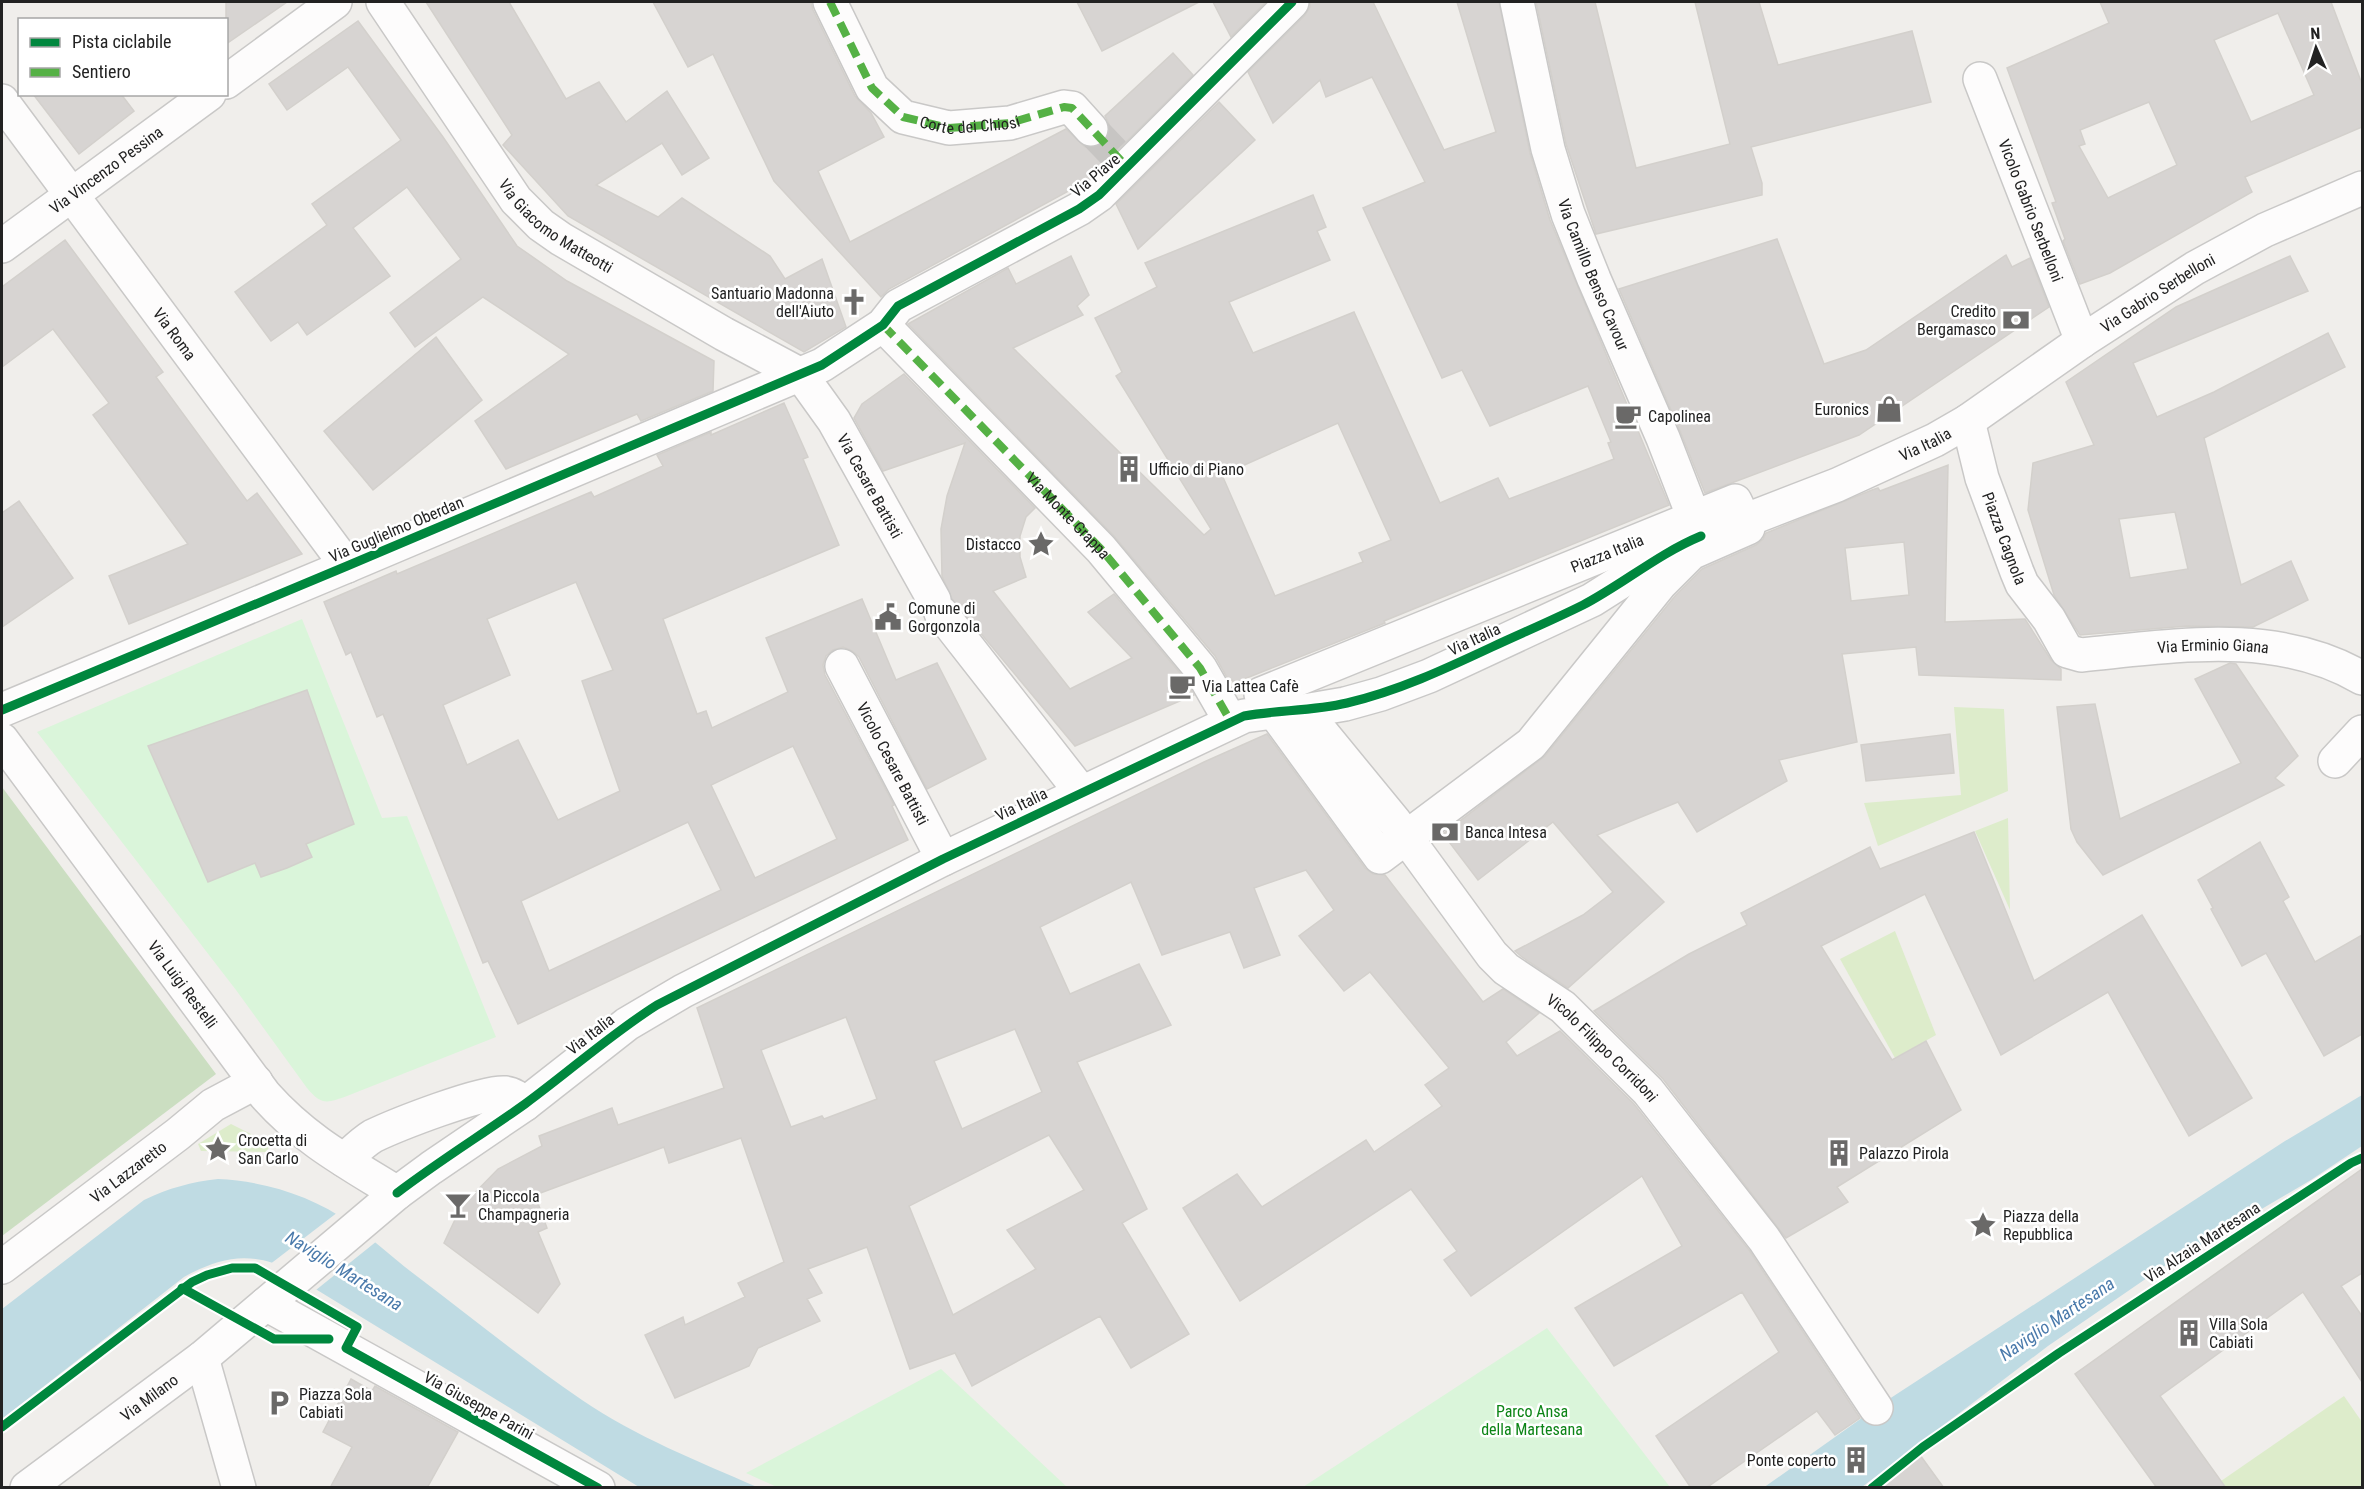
<svg xmlns="http://www.w3.org/2000/svg" width="2364" height="1489" viewBox="0 0 2364 1489" font-family="'Roboto Condensed',sans-serif">
<rect width="100%" height="100%" fill="#f0eeeb"/>
<!-- grass -->
<g fill="#ddeccb">
<polygon points="1954,707 2004,709 2008,791 1878,846 1864,803 1961,795"/>
<polygon points="2008,818 2010,910 1975,831"/>
<polygon points="1895,931 1936,1035 1895,1058 1840,959"/>
<polygon points="231,1124 271,1144 266,1152 201,1151 198,1144"/>
<polygon points="2344,1396 2362,1422 2362,1487 2226,1487 2221,1481"/>
</g>
<!-- forest -->
<polygon fill="#cbdec1" points="2,787 216,1074 2,1236"/>
<!-- park -->
<g fill="#daf5da">
<path d="M302 619 382 818 407 816 496 1037 347 1096C327 1103 322 1106 307 1088L236 990 37 732Z"/>
<polygon points="1547,1328 1670,1487 1303,1487"/>
<polygon points="941,1369 1067,1487 779,1488 746,1473"/>
</g>
<!-- water -->
<g fill="#bfdbe3">
<polygon points="2362,1095 2362,1146 2311,1180 2163,1267 2048,1346 1862,1487 1763,1488 1883,1403 2285,1141"/>
<path d="M218 1179C264 1181 313 1196 350 1223 374 1240 395 1260 418 1277 472 1318 526 1362 582 1400 636 1437 698 1461 757 1487H639L273 1263C240 1252 213 1261 184 1277L2 1419V1309L144 1200C169 1188 191 1182 218 1179Z"/>
</g>
<!-- pier -->
<polygon fill="#f0eeeb" points="338,1212 377,1241 316,1290 269,1265"/>
<!-- building -->
<g fill="#d7d4d2" stroke="#d3d0cc" stroke-width="1.5" fill-rule="evenodd">
<polygon points="226,2 287,2 226,44"/>
<polygon points="426,2 509,2 566,99 599,82 626,122 667,91 709,158 682,175 662,143 596,185 658,217 682,198 770,256 785,279 822,259 846,327 804,352 568,216 503,145 512,135"/>
<polygon points="653,2 811,2 813,10 855,96 871,113 884,137 818,171 850,242 1066,129 1085,147 1094,147 1103,143 1109,134 1109,124 1105,116 1173,53 1193,75 1087,181 889,289 881,297 774,181 713,54 688,67"/>
<polygon points="1077,2 1199,2 1102,51"/>
<polygon points="1213,2 1266,2 1231,37"/>
<path d="M1310 2H1373L1444 150 1496 132 1457 2H1499L1530 153 1550 220 1669 505 1384 621 1385 623 1234 683 1232 680 1229 681 1215 656 1114 536 908 324 1008 268 1016 284 1071 256 1089 295 1077 306 1083 315 1013 348 1204 535 1211 529 1116 376 1122 372 1095 318 1157 287 1145 263 1313 195 1326 227 1317 231 1330 260 1229 302 1253 353 1354 312 1440 503 1498 478 1509 499 1614 459 1608 443 1611 442 1588 386 1490 426 1462 370 1442 378 1363 208 1425 182 1372 77 1326 97 1320 80 1273 123 1248 72 1305 15 1310 7ZM1338 423 1391 540 1359 553 1363 562 1275 596 1222 475Z"/>
<polygon points="1536,2 1595,2 1636,168 1730,144 1695,2 1759,2 1778,65 1912,31 1931,102 1751,147 1762,183 1762,195 1596,234 1566,144"/>
<path d="M2100 2H2331L2362 84V127L2245 177 2252 192 2110 273 2080 284 2063 241 2065 239 2052 203 2056 202 2007 68 2109 23ZM2278 13 2314 95 2251 122 2214 40ZM2149 102 2177 165 2108 198 2079 146 2085 144 2080 130Z"/>
<polygon points="358,21 443,137 517,246 567,281 714,361 713,391 641,421 637,414 506,469 475,421 569,354 483,297 415,347 390,313 461,259 407,187 353,228 390,276 307,335 298,322 271,341 235,292 327,225 312,204 401,140 348,67 287,110 269,84"/>
<polygon points="33,94 121,94 134,111 79,154"/>
<polygon points="1219,102 1255,140 1138,249 1116,204"/>
<polygon points="1777,239 1824,364 1866,350 2006,255 2012,267 2030,258 2049,307 1859,435 1705,493 1680,431 1619,289"/>
<polygon points="65,240 163,372 156,377 247,501 257,493 302,554 129,624 109,576 188,544 93,415 109,403 53,329 2,367 2,287"/>
<path d="M2290 256 2308 291 2133 363 2157 417 2214 392 2328 333 2345 367 2204 438 2241 585 2291 561 2308 600 2253 627 2187 626 2080 635 2054 595 2028 510 2033 463 2094 445 2066 382 2176 307ZM2175 512 2188 569 2130 578 2119 519Z"/>
<polygon points="436,337 482,400 373,490 324,431"/>
<polygon points="904,374 1035,508 1026,517 1020,536 1020,557 1026,577 993,591 1070,689 1132,658 1088,612 1114,594 1185,679 1194,695 1075,746 952,599 942,576 941,529 947,496 965,443 883,471 854,418 862,404"/>
<path d="M784 403 808 457 803 459 839 545 663 619 697 714 706 711 712 728 788 692 766 638 862 599 896 680 937 663 986 759 927 789 859 657 852 651 843 647 833 650 826 656 823 665 825 675 894 805 892 806 908 840 518 1024 488 961 483 963 383 714 377 717 351 652 346 655 324 602 396 571 397 574 591 492 594 497 663 466 657 455 711 432V435ZM576 582 613 670 582 681 620 791 558 820 518 740 467 765 443 705 510 675 487 619ZM793 746 837 839 755 878 711 785ZM688 822 721 890 549 971 521 901Z"/>
<path d="M1948 465 1945 622 2025 619 2051 660 2061 669V680L1919 675 1916 647 1842 654 1857 742 1779 760 1787 781 1697 832 1678 802 1597 835 1664 902 1568 988 1522 957 1515 951 1583 915 1613 892 1553 822 1478 880 1443 834 1545 756 1675 596 1702 569 1756 545 1763 539 1766 533 1872 490 1878 488 1880 491ZM1904 542 1909 595 1851 601 1845 548Z"/>
<polygon points="19,501 73,578 2,627 2,513"/>
<polygon points="2230,663 2236,664 2298,756 2275,778 2284,785 2103,875 2077,842 2071,829 2057,707 2095,704 2120,819 2241,763 2195,679"/>
<polygon points="307,690 354,824 306,844 312,857 287,868 261,877 255,863 208,882 148,746"/>
<path d="M1267 734 1365 868 1373 874 1385 875 1483 1002 1503 989 1539 1013 1506 1042 1517 1056 1560 1031 1634 1104 1749 1250 1860 1418 1835 1435 1817 1411 1706 1488H1691L1656 1436 1779 1352 1742 1292 1614 1366 1575 1308 1682 1246 1642 1176 1471 1296 1444 1260 1457 1251 1411 1189 1240 1301 1183 1208 1237 1174 1262 1207 1366 1140 1374 1152 1442 1106 1425 1085 1449 1068 1370 972 1344 991 1299 936 1334 910 1306 870 1254 888 1280 955 1244 968 1230 932 1162 955 1131 882 1040 927 1070 994 1139 964 1171 1025 1077 1062 1147 1209 1122 1223 1189 1334 1131 1368 1100 1316 972 1386 955 1353 910 1369 867 1247 808 1269 822 1293 807 1299 820 1321 758 1348 749 1366 675 1398 645 1335 683 1317 685 1325 745 1297 738 1283 784 1262 741 1138 669 1163 664 1147 535 1195 547 1228 538 1232 560 1284 538 1313 444 1243 461 1207 498 1169 542 1146 539 1136 612 1108 618 1125 724 1088 697 1008 1204 762ZM846 1017 877 1099 824 1119 822 1116 791 1127 761 1050ZM1015 1029 1042 1092 962 1129 934 1061ZM1049 1135 1084 1190 1007 1230 1036 1269 953 1315 909 1206Z"/>
<polygon points="1950,734 1954,773 1866,781 1861,745"/>
<polygon points="1974,832 2034,981 2142,915 2252,1098 2189,1136 2108,992 2001,1055 1925,894 1821,946 1892,1060 1926,1041 1961,1110 1837,1187 1848,1202 1786,1238 1663,1079 1594,1011 1689,954 1747,925 1741,913 1870,847 1880,869"/>
<polygon points="2260,842 2289,897 2283,901 2315,962 2362,935 2362,1034 2324,1056 2266,953 2242,966 2211,909 2213,908 2198,880"/>
<polygon points="2362,1169 2362,1273 2341,1286 2362,1316 2362,1382 2303,1292 2160,1396 2226,1488 2157,1488 2075,1374"/>
<polygon points="351,1379 372,1391 375,1386 458,1432 427,1488 330,1488 352,1447 323,1432"/>
<polygon points="1920,1455 1944,1488 1875,1488"/>
</g>
<g fill="none" stroke-linecap="round" stroke-linejoin="round">
<!-- minor-tunnel -->
<polyline stroke="#c7c5c3" stroke-width="33" stroke-dasharray="33 16" stroke-linecap="butt" points="1091,129 1114,153"/>
<defs>
<g id="minor">
<path id="s1" d="M383 2 516 200 541 225 561 239 724 334 801 375 834 421 934 600"/>
<path id="s2" d="M830 2 872 88 903 117 949 128 1010 123 1064 107 1072 108 1091 129"/>
<path id="s3" d="M1517 2 1548 149 1568 214 1594 279 1663 438 1701 536"/>
<path id="s4" d="M1980 79 2082 341"/>
<polyline points="226,82 335,2"/>
<path id="s5" d="M2 101 347 566"/>
<path id="s6" d="M2 246 209 94"/>
<path id="s7" d="M883 325 1101 549 1200 668 1231 722"/>
<path id="s8" d="M1968 421 1982 478 2017 572 2022 584 2049 619 2067 651 2081 655C2174 646 2277 628 2362 678"/>
<polygon points="1735,501 1748,528 1691,553 1661,583 1531,744 1380,857 1261,694"/>
<polyline points="941,613 1081,792"/>
<path id="s9" d="M842 666 943 859"/>
<polyline points="2,710 347,566 822,365 883,325 898,306 1079,209 1099,195 1292,2"/>
<path id="s10" d="M1304 711 1395 822 1492 955 1506 969 1563 1007 1648 1091 1764 1239 1876 1408"/>
<path id="s11" d="M2 740 265 1095C305 1140 347 1162 397 1193"/>
<polyline points="2335,761 2362,732"/>
<path d="M344 1160C353 1152 363 1142 373 1136 396 1125 482 1091 505 1093 514 1094 519 1099 525 1104"/>
<path id="s12" d="M2 1267 178 1134 213 1105 256 1082"/>
<polyline points="266,1304 598,1488"/>
<polyline points="202,1358 239,1488"/>
<path id="s13" d="M27 1488 202 1358 397 1193 431 1168 525 1104 627 1024 683 991 943 859 1244 716 1273 712 1304 711 1345 704 1381 694 1429 676 1592 600 1674 548 1837 485 1935 440 1968 421 2082 341 2195 268 2265 230 2362 188"/>
</g>
</defs>
<!-- minor casing -->
<use href="#minor" stroke="#c9c8c7" stroke-width="36"/>
<!-- minor -->
<use href="#minor" stroke="#fdfcfc" stroke-width="33"/>
<!-- quiet -->
<g stroke="#55b145" stroke-width="8" stroke-dasharray="15 8" stroke-linecap="butt">
<polyline points="830,2 872,88 903,117 949,128 1010,123 1064,107 1072,108 1128,168"/>
<polyline points="883,325 1101,549 1200,668 1231,722"/>
</g>
<defs>
<g id="cycleway">
<polyline points="2,710 347,566 822,365 883,325 898,306 1079,209 1099,195 1292,2"/>
<path d="M397 1193C439 1161 483 1134 525 1104 570 1071 611 1034 657 1005L943 859 1244 716C1278 710 1313 711 1347 703 1398 691 1445 669 1492 647 1522 633 1553 620 1583 605 1623 584 1658 554 1701 536"/>
<polyline points="182,1288 274,1339 329,1339"/>
<polyline points="2,1427 192,1282 207,1275 232,1268 255,1268 357,1327 346,1348 598,1488"/>
<polyline points="1872,1488 1923,1447 2059,1353 2351,1163 2362,1158"/>
</g>
</defs>
<!-- cycleway casing -->
<use href="#cycleway" stroke="#fff" stroke-width="13"/>
<!-- cycleway -->
<use href="#cycleway" stroke="#00873e" stroke-width="9"/>
</g>
<!-- icons -->
<defs>
<symbol id="church-bare" viewBox="-9 -9 18 18"><path d="M-1.2-6h2.4v3.5h3.3v2.4h-3.3V6h-2.4V-.1h-3.3v-2.4h3.3Z" fill="#6a6968" stroke="#fff" stroke-width="2.5" paint-order="stroke"/></symbol>
<symbol id="bank-bare" viewBox="-9 -9 18 18"><path d="M-6-4H6V4H-6ZM0-2.3a2.3 2.3 0 1 0 0 4.6a2.3 2.3 0 1 0 0-4.6Z" fill="#6a6968" stroke="#fff" stroke-width="2.5" paint-order="stroke"/></symbol>
<symbol id="shop-bare" viewBox="-9 -9 18 18"><path d="M-5-2.5h2.3a2.7 3.5 0 0 1 5.4 0H5L5.5 6h-11ZM-1.5-2.5h3a1.5 2.3 0 0 0-3 0Z" fill="#6a6968" stroke="#fff" stroke-width="2.5" paint-order="stroke"/></symbol>
<symbol id="cafe-bare" viewBox="-9 -9 18 18"><path d="M-5.5-4.5H6V0H3Q3 3.5 0 3.5H-2.5Q-5.5 3.5-5.5 0ZM3-3.2v2h1.7v-2ZM-6 4.5H4V6H-6Z" fill="#6a6968" stroke="#fff" stroke-width="2.5" paint-order="stroke"/></symbol>
<symbol id="building-bare" viewBox="-9 -9 18 18"><path d="M-4-6H4V6H1V3H-1V6H-4ZM-2.5-4.3h1.7v1.8h-1.7ZM.8-4.3h1.7v1.8H.8ZM-2.5-1h1.7V.8h-1.7ZM.8-1h1.7V.8H.8Z" fill="#6a6968" stroke="#fff" stroke-width="2.5" paint-order="stroke"/></symbol>
<symbol id="sight-bare" viewBox="-9 -9 18 18"><path d="M0-6L1.8-2.2L6-1.7L2.9 1.2L3.7 5.4L0 3.3L-3.7 5.4L-2.9 1.2L-6-1.7L-1.8-2.2Z" fill="#6a6968" stroke="#fff" stroke-width="2.5" paint-order="stroke"/></symbol>
<symbol id="civic-bare" viewBox="-9 -9 18 18"><path d="M-.6-6.5H3V-4.5H.6V-3L4-1V1h2V6H-6V1h2V-1L-.6-3ZM-1.2 2.5V6h2.4V2.5Z" fill="#6a6968" stroke="#fff" stroke-width="2.5" paint-order="stroke"/></symbol>
<symbol id="bar-bare" viewBox="-9 -9 18 18"><path d="M-6-5H6L.8 .8V4.5H3.5V6h-7V4.5H-.8V.8Z" fill="#6a6968" stroke="#fff" stroke-width="2.5" paint-order="stroke"/></symbol>
<symbol id="parking-bare" viewBox="-9 -9 18 18"><path d="M-3.5-5.5H1a3.5 3.5 0 0 1 0 7H-1V5.5H-3.5ZM-1-3.4V-.6H.8a1.4 1.4 0 0 0 0-2.8Z" fill="#6a6968" stroke="#fff" stroke-width="2.5" paint-order="stroke"/></symbol>
</defs>
<g fill-rule="evenodd">
<use href="#church-bare" x="835" y="283" width="38" height="38"/>
<use href="#bank-bare" x="1997" y="301" width="38" height="38"/>
<use href="#shop-bare" x="1870" y="390" width="38" height="38"/>
<use href="#cafe-bare" x="1609" y="397" width="38" height="38"/>
<use href="#building-bare" x="1110" y="450" width="38" height="38"/>
<use href="#sight-bare" x="1022" y="525" width="38" height="38"/>
<use href="#civic-bare" x="869" y="598" width="38" height="38"/>
<use href="#cafe-bare" x="1163" y="667" width="38" height="38"/>
<use href="#bank-bare" x="1426" y="813" width="38" height="38"/>
<use href="#sight-bare" x="199" y="1130" width="38" height="38"/>
<use href="#building-bare" x="1820" y="1134" width="38" height="38"/>
<use href="#bar-bare" x="439" y="1186" width="38" height="38"/>
<use href="#sight-bare" x="1964" y="1206" width="38" height="38"/>
<use href="#building-bare" x="2170" y="1314" width="38" height="38"/>
<use href="#parking-bare" x="260" y="1384" width="38" height="38"/>
<use href="#building-bare" x="1837" y="1441" width="38" height="38"/>
</g>
<g text-anchor="middle" stroke-width="5" stroke-linejoin="round" paint-order="stroke">
<!-- street labels -->
<g font-size="16" fill="#222" stroke="#fff">
<text dy="6" stroke="none"><textPath href="#s2" startOffset="206">Corte dei Chiosi</textPath></text>
<text dy="6" stroke="none"><textPath href="#s6" startOffset="129">Via Vincenzo Pessina</textPath></text>
<text transform="translate(1095 175) rotate(-40)" y="6">Via Piave</text>
<text dy="6" stroke="none"><textPath href="#s4" startOffset="141">Vicolo Gabrio Serbelloni</textPath></text>
<text dy="6" stroke="none"><textPath href="#s1" startOffset="286">Via Giacomo Matteotti</textPath></text>
<text dy="6" stroke="none"><textPath href="#s3" startOffset="284">Via Camillo Benso Cavour</textPath></text>
<text dy="6" stroke="none"><textPath href="#s13" startOffset="2466">Via Gabrio Serbelloni</textPath></text>
<text dy="6" stroke="none"><textPath href="#s5" startOffset="290">Via Roma</textPath></text>
<text dy="6" stroke="none"><textPath href="#s13" startOffset="2188">Via Italia</textPath></text>
<text dy="6" stroke="none"><textPath href="#s1" startOffset="705">Via Cesare Battisti</textPath></text>
<text dy="6" stroke="none"><textPath href="#s7" startOffset="266">Via Monte Grappa</textPath></text>
<text transform="translate(396 529) rotate(-23)" y="6">Via Guglielmo Oberdan</text>
<text dy="6" stroke="none"><textPath href="#s8" startOffset="123">Piazza Cagnola</textPath></text>
<text transform="translate(1607 553) rotate(-22)" y="6">Piazza Italia</text>
<text transform="translate(1474 639) rotate(-25)" y="6">Via Italia</text>
<text dy="6" stroke="none"><textPath href="#s8" startOffset="400">Via Erminio Giana</textPath></text>
<text dy="6" stroke="none"><textPath href="#s9" startOffset="110">Vicolo Cesare Battisti</textPath></text>
<text transform="translate(1021 804) rotate(-26)" y="6">Via Italia</text>
<text dy="6" stroke="none"><textPath href="#s11" startOffset="304">Via Luigi Restelli</textPath></text>
<text transform="translate(590 1034) rotate(-38)" y="6">Via Italia</text>
<text dy="6" stroke="none"><textPath href="#s10" startOffset="453">Vicolo Filippo Corridoni</textPath></text>
<text dy="6" stroke="none"><textPath href="#s12" startOffset="158">Via Lazzaretto</textPath></text>
<text transform="translate(2202 1242) rotate(-33)" y="6">Via Alzaia Martesana</text>
<text dy="6" stroke="none"><textPath href="#s13" startOffset="152">Via Milano</textPath></text>
<text transform="translate(479 1405) rotate(29)" y="6">Via Giuseppe Parini</text>
</g>
<!-- poi labels -->
<g font-size="16" fill="#222" stroke="#fff" text-anchor="start">
<text x="834" y="299" text-anchor="end">Santuario Madonna<tspan x="834" dy="18">dell'Aiuto</tspan></text>
<text x="1996" y="317" text-anchor="end">Credito<tspan x="1996" dy="18">Bergamasco</tspan></text>
<text x="1869" y="415" text-anchor="end">Euronics</text>
<text x="1648" y="422">Capolinea</text>
<text x="1149" y="475">Ufficio di Piano</text>
<text x="1021" y="550" text-anchor="end">Distacco</text>
<text x="908" y="614">Comune di<tspan x="908" dy="18">Gorgonzola</tspan></text>
<text x="1202" y="692">Via Lattea Cafè</text>
<text x="1465" y="838">Banca Intesa</text>
<text x="238" y="1146">Crocetta di<tspan x="238" dy="18">San Carlo</tspan></text>
<text x="1859" y="1159">Palazzo Pirola</text>
<text x="478" y="1202">la Piccola<tspan x="478" dy="18">Champagneria</tspan></text>
<text x="2003" y="1222">Piazza della<tspan x="2003" dy="18">Repubblica</tspan></text>
<text x="2209" y="1330">Villa Sola<tspan x="2209" dy="18">Cabiati</tspan></text>
<text x="299" y="1400">Piazza Sola<tspan x="299" dy="18">Cabiati</tspan></text>
<text x="1836" y="1466" text-anchor="end">Ponte coperto</text>
</g>
<!-- park labels -->
<g font-size="16" fill="#0c8416" stroke="#fff">
<text x="1532" y="1417">Parco Ansa<tspan x="1532" dy="18">della Martesana</tspan></text>
</g>
<!-- water labels -->
<g font-size="18" font-style="italic" fill="#4a7aab" stroke="#fff">
<text transform="translate(344 1271) rotate(32)" y="6">Naviglio Martesana</text>
<text transform="translate(2057 1319) rotate(-34)" y="6">Naviglio Martesana</text>
</g>
</g>
<!-- border -->
<rect width="2364" height="1489" fill="none" stroke="#222222" stroke-width="6"/>
<!-- legend -->
<rect x="18" y="18" width="210" height="78" fill="#ffffff" stroke="#a7a7a7" stroke-width="1.5"/>
<rect x="30" y="38" width="30" height="9" fill="#00873e" stroke="#a7a7a7" stroke-width="1.5"/>
<text x="72" y="48" font-size="18" fill="#222222">Pista ciclabile</text>
<rect x="30" y="68" width="30" height="9" fill="#55b145" stroke="#a7a7a7" stroke-width="1.5"/>
<text x="72" y="78" font-size="18" fill="#222222">Sentiero</text>
<!-- north arrow -->
<g transform="translate(2316 48) rotate(357)" stroke="#ffffff" stroke-width="4.5" paint-order="stroke">
<path d="M0-4.5L10 22L0 15L-10 22Z" fill="#222222"/>
<text y="-9" font-size="16" font-weight="bold" text-anchor="middle" fill="#222222">N</text>
</g>
</svg>
